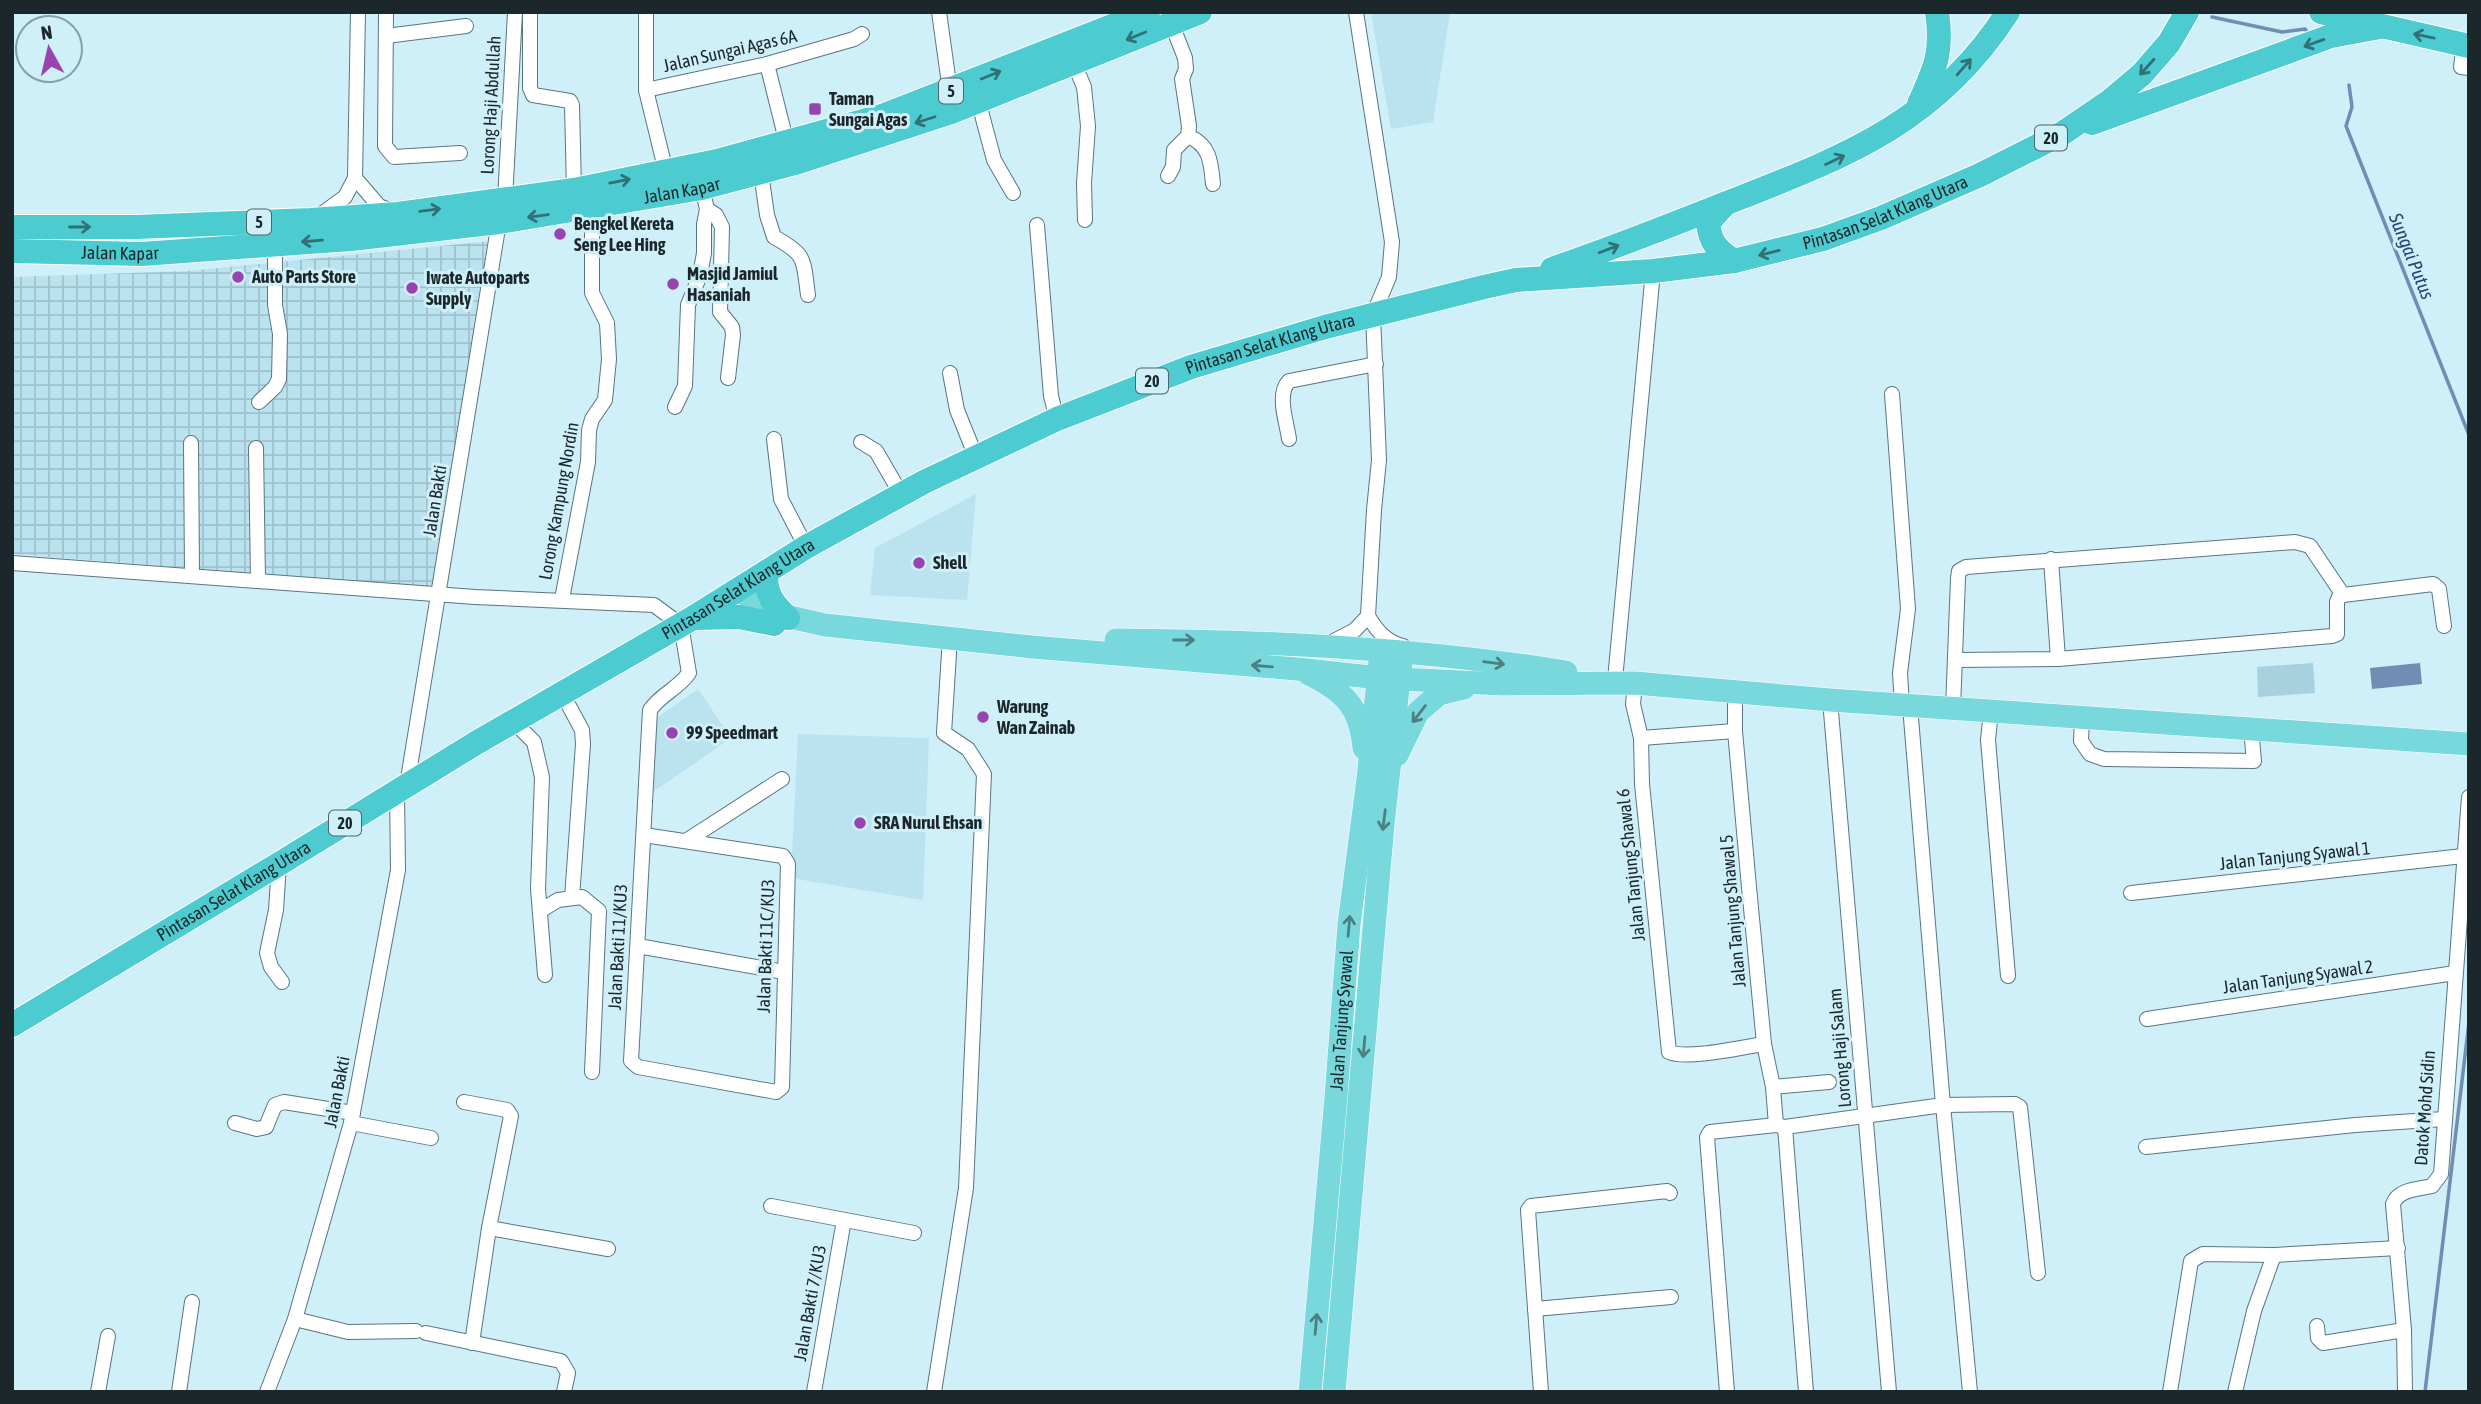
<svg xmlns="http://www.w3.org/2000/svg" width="2481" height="1404" viewBox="0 0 2481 1404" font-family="'Asap Condensed',sans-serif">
<defs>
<pattern id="industrial-grid" width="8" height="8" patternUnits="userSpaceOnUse" patternTransform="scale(1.75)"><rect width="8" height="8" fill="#bae2ef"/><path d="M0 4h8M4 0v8" fill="none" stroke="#9fc2cd"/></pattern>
</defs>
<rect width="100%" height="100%" fill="#cfeff9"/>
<!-- built -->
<g fill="#bae2ef">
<polygon points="1371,12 1450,12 1433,122 1391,129"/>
<polygon points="976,494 967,600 870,595 875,548"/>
<polygon points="698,689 731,738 653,792 654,720"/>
<polygon points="798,734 929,738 923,900 791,878"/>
</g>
<!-- industrial -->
<polygon fill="url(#industrial-grid)" points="491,241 435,588 12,554 12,277 188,271"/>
<!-- pitch -->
<polygon fill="#a7d1de" points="2313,663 2315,693 2258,697 2257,667"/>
<!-- water -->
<polygon fill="#738cb3" points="2420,663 2422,684 2372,689 2370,668"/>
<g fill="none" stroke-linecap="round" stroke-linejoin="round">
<!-- stream -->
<g stroke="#738cb3" stroke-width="3.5">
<polyline points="2212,17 2282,32 2305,29 2308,33"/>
<polyline points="2349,85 2352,107 2346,126 2469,435"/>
<polyline points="2425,1392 2469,1022"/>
</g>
<defs>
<g id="minor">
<polyline points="386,12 385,146 394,157 460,153"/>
<polyline points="530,12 530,88 533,95 570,101 572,105 574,190"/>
<polyline points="646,12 646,90 666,172"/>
<polyline points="939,12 950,91"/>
<polyline points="1356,12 1392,242 1389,277 1373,315 1379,460 1374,510 1368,616"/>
<polyline points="386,36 466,26"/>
<polyline points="2464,44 2461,67 2469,68"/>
<polyline points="1073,61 1084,87 1088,126 1084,183 1085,220"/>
<polyline points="767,64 786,140"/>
<polyline points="646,90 767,64 854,39 862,34"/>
<polyline points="978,100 994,160 1013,193"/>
<path d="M1188 136C1210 145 1211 162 1213 184"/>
<path d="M761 173 767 215 774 237C807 255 803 259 808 295"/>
<polyline points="1168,176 1173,167 1174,150 1188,136 1189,126 1182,79 1186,69 1185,58 1171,22"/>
<polyline points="355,178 379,206 392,211"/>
<polyline points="505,200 515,12"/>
<polyline points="707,209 716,215 722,227 720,312 732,327 733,335 728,378"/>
<polyline points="319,216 345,197 355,178 358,12"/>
<polyline points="1037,225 1051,396 1057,419"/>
<polyline points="950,373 957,410 976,457"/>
<polyline points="1892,394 1908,609 1900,673 1902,705"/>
<polyline points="259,402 275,387 279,379 280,334 275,305 275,245"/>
<polyline points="675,407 685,386 688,305 700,275 704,253 704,224 707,209 702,188"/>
<polyline points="774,439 781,499 806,547"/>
<path d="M1289 439C1287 423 1276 394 1289 381L1376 364"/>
<polyline points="861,442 876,451 901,494"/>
<polyline points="191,443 192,575"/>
<polyline points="256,448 258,581"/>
<polyline points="2051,559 2058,659"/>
<path d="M12 563 475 597 654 605 681 625 689 673C678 689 661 694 650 710L631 1061 638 1067 776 1092 782 1087 788 864 783 856 644 835"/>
<polyline points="562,599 588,462 589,430 592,419 605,400 609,359 607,323 592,293 592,207"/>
<path d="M1368 616C1377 631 1386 642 1403 646"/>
<polyline points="1330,643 1355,630 1368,616"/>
<polyline points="1956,660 2058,659 2332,636 2337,634 2337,602 2339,597 2343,595 2433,584 2439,589 2444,626"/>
<polyline points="1615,680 1653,271"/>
<path d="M1635 683 1633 704 1641 738 1642 784 1669 1052C1687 1060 1743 1047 1764 1044"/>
<polyline points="1735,692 1735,731 1749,887 1764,1044 1773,1087 1776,1125"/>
<polyline points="562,693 582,730 583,744 572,898"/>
<polyline points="1830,700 1889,1392"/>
<polyline points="1910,706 1943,1105 1970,1392"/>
<polyline points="1953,709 1958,578 1959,571 1966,567 2295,542 2310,546 2343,595"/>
<polyline points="1991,711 1988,740 2008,976"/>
<polyline points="2082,717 2081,741 2090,754 2104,759 2254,761 2251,729"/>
<polyline points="514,722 534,742 542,777 538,889 545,975"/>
<polyline points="1641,738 1735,731"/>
<polyline points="407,785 499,222"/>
<polyline points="686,841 782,779"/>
<polyline points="279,864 276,910 267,953 271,967 282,982"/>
<polyline points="2131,893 2463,856"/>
<polyline points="540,911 558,900 582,897 599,911 592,1072"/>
<polyline points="638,946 784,972"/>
<polyline points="2147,1019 2455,973"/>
<polyline points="1773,1087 1829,1082"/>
<polyline points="464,1102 507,1110 511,1116 489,1228 472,1343"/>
<polyline points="235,1123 257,1129 266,1127 275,1105 284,1102 353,1113"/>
<polyline points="351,1123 431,1138"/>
<polyline points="1785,1127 1806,1392"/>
<polyline points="2146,1147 2355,1125 2444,1119"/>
<polyline points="771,1206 914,1233"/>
<polyline points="489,1228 608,1249"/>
<polyline points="1535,1309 1671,1297"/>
<polyline points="295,1319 348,1332 416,1331"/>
<polyline points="2317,1326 2318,1338 2323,1343 2404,1330"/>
<polyline points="426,1333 561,1361 568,1373 564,1392"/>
<polyline points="98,1392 108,1336"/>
<polyline points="179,1392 192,1302"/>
<polyline points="267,1392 295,1319 351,1123 398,870 397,790"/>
<polyline points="814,1392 844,1220"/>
<polyline points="934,1392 966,1188 984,774 968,749 944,733 950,637"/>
<polyline points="1541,1392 1528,1210 1531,1206 1667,1191 1670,1193"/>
<polyline points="1727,1392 1707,1137 1710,1132 1776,1125 1785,1127 1943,1105 2015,1104 2020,1107 2038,1273"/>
<polyline points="2170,1392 2191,1261 2203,1254 2274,1255 2398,1248"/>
<polyline points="2235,1392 2254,1311 2274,1255"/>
<path d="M2405 1392 2404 1330 2393 1204C2398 1189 2419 1189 2432 1186L2441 1174 2469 797"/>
</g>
<g id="primary">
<polyline points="740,589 751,599 772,613 825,625 1032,647 1297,669 1379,678 1502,684 1635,683 1830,700 2469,744"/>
<path d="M1116 640C1266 641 1417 648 1566 672"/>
<path d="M1309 674C1345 692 1360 707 1364 748"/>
<polyline points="1397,755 1418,712 1439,694 1464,688"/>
<path id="s1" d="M1310 1392 1336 1097 1349 924 1368 779 1381 651"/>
<polyline points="1334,1392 1383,824 1402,653"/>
</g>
<g id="trunk">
<polyline points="2321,12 2469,46"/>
<path d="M1919 104C1935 68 1943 53 1937 12"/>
<polyline points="2092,123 2331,36 2380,27"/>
<path d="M1725 204 1708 223C1710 243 1718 251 1734 261"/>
<polyline points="12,227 136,227 311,220 398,214 574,190 717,161 885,115 1148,12"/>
<path id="s2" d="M12 251 142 254 351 239 499 222 702 188 795 163 951 112 1200 12"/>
<path d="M1552 269C1611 249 1669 226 1727 203 1844 157 1936 124 2008 12"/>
<path d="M766 572C765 594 773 604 788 618"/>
<polyline points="695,618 739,617 774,624"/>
<path id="s3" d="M12 1025 279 864 476 743 691 619 806 547 924 482 1057 419 1191 367 1325 327 1484 287 1516 280 1653 271 1734 261 1823 239 1881 218 1980 175 2063 133 2110 101 2142 74 2169 43 2187 12"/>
</g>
</defs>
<!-- minor casing -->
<use href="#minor" stroke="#59767f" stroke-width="16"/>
<!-- primary casing -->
<use href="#primary" stroke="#fff" stroke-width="24"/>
<!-- trunk casing -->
<use href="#trunk" stroke="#fff" stroke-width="26"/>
<!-- minor -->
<use href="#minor" stroke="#fff" stroke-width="14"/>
<!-- primary -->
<use href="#primary" stroke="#79d8dc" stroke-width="23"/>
<!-- trunk -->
<use href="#trunk" stroke="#4ccbd0" stroke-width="24"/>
</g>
<!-- one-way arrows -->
<defs><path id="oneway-shaft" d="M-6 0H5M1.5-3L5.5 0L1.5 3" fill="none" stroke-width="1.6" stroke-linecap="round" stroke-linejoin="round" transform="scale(1.75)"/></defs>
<g stroke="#317175">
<use href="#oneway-shaft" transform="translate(1136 36) rotate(158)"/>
<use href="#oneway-shaft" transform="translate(2424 36) rotate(-168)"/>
<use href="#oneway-shaft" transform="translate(2314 43) rotate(160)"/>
<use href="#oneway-shaft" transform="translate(1964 67) rotate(-49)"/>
<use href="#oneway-shaft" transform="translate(2147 67) rotate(132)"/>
<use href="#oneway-shaft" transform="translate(991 75) rotate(-22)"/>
<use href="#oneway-shaft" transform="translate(925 120) rotate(162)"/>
<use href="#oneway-shaft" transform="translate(1835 160) rotate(-26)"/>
<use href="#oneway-shaft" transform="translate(620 181) rotate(-11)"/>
<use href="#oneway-shaft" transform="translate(430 210) rotate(-7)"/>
<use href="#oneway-shaft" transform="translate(538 216) rotate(172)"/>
<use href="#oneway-shaft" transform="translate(80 227)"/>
<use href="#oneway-shaft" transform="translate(312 241) rotate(175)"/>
<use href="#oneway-shaft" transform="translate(1609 249) rotate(-21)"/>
<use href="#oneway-shaft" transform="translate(1769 253) rotate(166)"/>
</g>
<g stroke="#4a8083">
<use href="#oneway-shaft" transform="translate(1184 640)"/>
<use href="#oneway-shaft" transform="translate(1494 663) rotate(7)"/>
<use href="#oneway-shaft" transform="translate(1262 666) rotate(-175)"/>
<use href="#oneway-shaft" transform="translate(1419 714) rotate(128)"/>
<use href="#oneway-shaft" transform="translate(1384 820) rotate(97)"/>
<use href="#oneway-shaft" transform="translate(1349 926) rotate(-85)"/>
<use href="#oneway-shaft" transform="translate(1364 1047) rotate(95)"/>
<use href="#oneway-shaft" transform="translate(1316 1324) rotate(-85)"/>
</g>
<!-- markers -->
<g fill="#9743b1" stroke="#cfeff9" stroke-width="2.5">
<rect x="808" y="102" width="14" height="14" rx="3.5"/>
<circle cx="560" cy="234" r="7"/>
<circle cx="238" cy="277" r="7"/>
<circle cx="673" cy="284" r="7"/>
<circle cx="412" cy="288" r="7"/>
<circle cx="919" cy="563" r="7"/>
<circle cx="983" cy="717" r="7"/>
<circle cx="672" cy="733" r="7"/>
<circle cx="860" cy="823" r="7"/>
</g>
<g text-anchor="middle" stroke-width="6" stroke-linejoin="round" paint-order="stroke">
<!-- shield labels -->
<g fill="#cfeff9" stroke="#516368" stroke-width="2">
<rect x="939" y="78.5" width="24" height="25" rx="5"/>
<rect x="2035" y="125.5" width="32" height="25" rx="5"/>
<rect x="247" y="209.5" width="24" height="25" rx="5"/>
<rect x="1136" y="368.5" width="32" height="25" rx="5"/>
<rect x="329" y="810.5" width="32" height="25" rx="5"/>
</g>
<g font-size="16" font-weight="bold" fill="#1b272a">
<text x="951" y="97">5</text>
<text x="2051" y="144">20</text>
<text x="259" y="228">5</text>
<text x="1152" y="387">20</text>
<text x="345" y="829">20</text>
</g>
<!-- street labels -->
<g font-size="18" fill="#1b272a" stroke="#cfeff9">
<text transform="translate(730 51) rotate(-13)" y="6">Jalan Sungai Agas 6A</text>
<text transform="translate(491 105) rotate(-87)" y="6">Lorong Haji Abdullah</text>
<text dy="6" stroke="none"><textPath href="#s2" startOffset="674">Jalan Kapar</textPath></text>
<text dy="6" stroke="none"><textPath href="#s3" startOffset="2067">Pintasan Selat Klang Utara</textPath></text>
<text dy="6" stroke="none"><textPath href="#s2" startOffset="108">Jalan Kapar</textPath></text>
<text dy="6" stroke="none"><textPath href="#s3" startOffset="1435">Pintasan Selat Klang Utara</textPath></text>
<text transform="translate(435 501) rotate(-81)" y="6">Jalan Bakti</text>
<text transform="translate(559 501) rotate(-80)" y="6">Lorong Kampung Nordin</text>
<text dy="6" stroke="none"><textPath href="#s3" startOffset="847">Pintasan Selat Klang Utara</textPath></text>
<text transform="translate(2295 856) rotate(-6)" y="6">Jalan Tanjung Syawal 1</text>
<text transform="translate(1631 865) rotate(-96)" y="6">Jalan Tanjung Shawal 6</text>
<text dy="6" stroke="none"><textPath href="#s3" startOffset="259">Pintasan Selat Klang Utara</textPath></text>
<text transform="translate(1733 911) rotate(-95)" y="6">Jalan Tanjung Shawal 5</text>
<text transform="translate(766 946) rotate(-88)" y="6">Jalan Bakti 11C/KU3</text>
<text transform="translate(618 947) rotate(-87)" y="6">Jalan Bakti 11/KU3</text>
<text transform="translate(2298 977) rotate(-8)" y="6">Jalan Tanjung Syawal 2</text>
<text dy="6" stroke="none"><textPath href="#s1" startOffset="373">Jalan Tanjung Syawal</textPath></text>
<text transform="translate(1840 1048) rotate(-95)" y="6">Lorong Haji Salam</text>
<text transform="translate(337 1092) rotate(-79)" y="6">Jalan Bakti</text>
<text transform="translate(2425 1108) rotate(-86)" y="6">Datok Mohd Sidin</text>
<text transform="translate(810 1303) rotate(-80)" y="6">Jalan Bakti 7/KU3</text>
</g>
<!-- poi labels -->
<g font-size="18" font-weight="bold" fill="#1b272a" stroke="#cfeff9" text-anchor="start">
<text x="829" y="105">Taman<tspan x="829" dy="21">Sungai Agas</tspan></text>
<text x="574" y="230">Bengkel Kereta<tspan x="574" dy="21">Seng Lee Hing</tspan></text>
<text x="687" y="280">Masjid Jamiul<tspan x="687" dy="21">Hasaniah</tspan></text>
<text x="252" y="283">Auto Parts Store</text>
<text x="426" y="284">Iwate Autoparts<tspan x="426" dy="21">Supply</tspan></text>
<text x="933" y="569">Shell</text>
<text x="997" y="713">Warung<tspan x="997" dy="21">Wan Zainab</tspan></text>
<text x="686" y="739">99 Speedmart</text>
<text x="874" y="829">SRA Nurul Ehsan</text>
</g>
<!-- water labels -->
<g font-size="19" font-style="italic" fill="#234577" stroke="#cfeff9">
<text transform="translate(2412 256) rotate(68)" y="7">Sungai Putus</text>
</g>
</g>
<!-- border -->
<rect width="2481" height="1404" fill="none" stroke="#1b272a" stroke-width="28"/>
<!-- north arrow -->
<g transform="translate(49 49) rotate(352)"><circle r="33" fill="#cfeff9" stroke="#879fa6" stroke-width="2"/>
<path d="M0-5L12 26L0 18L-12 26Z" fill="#9743b1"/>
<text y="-10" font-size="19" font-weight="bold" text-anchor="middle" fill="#1b272a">N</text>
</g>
</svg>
